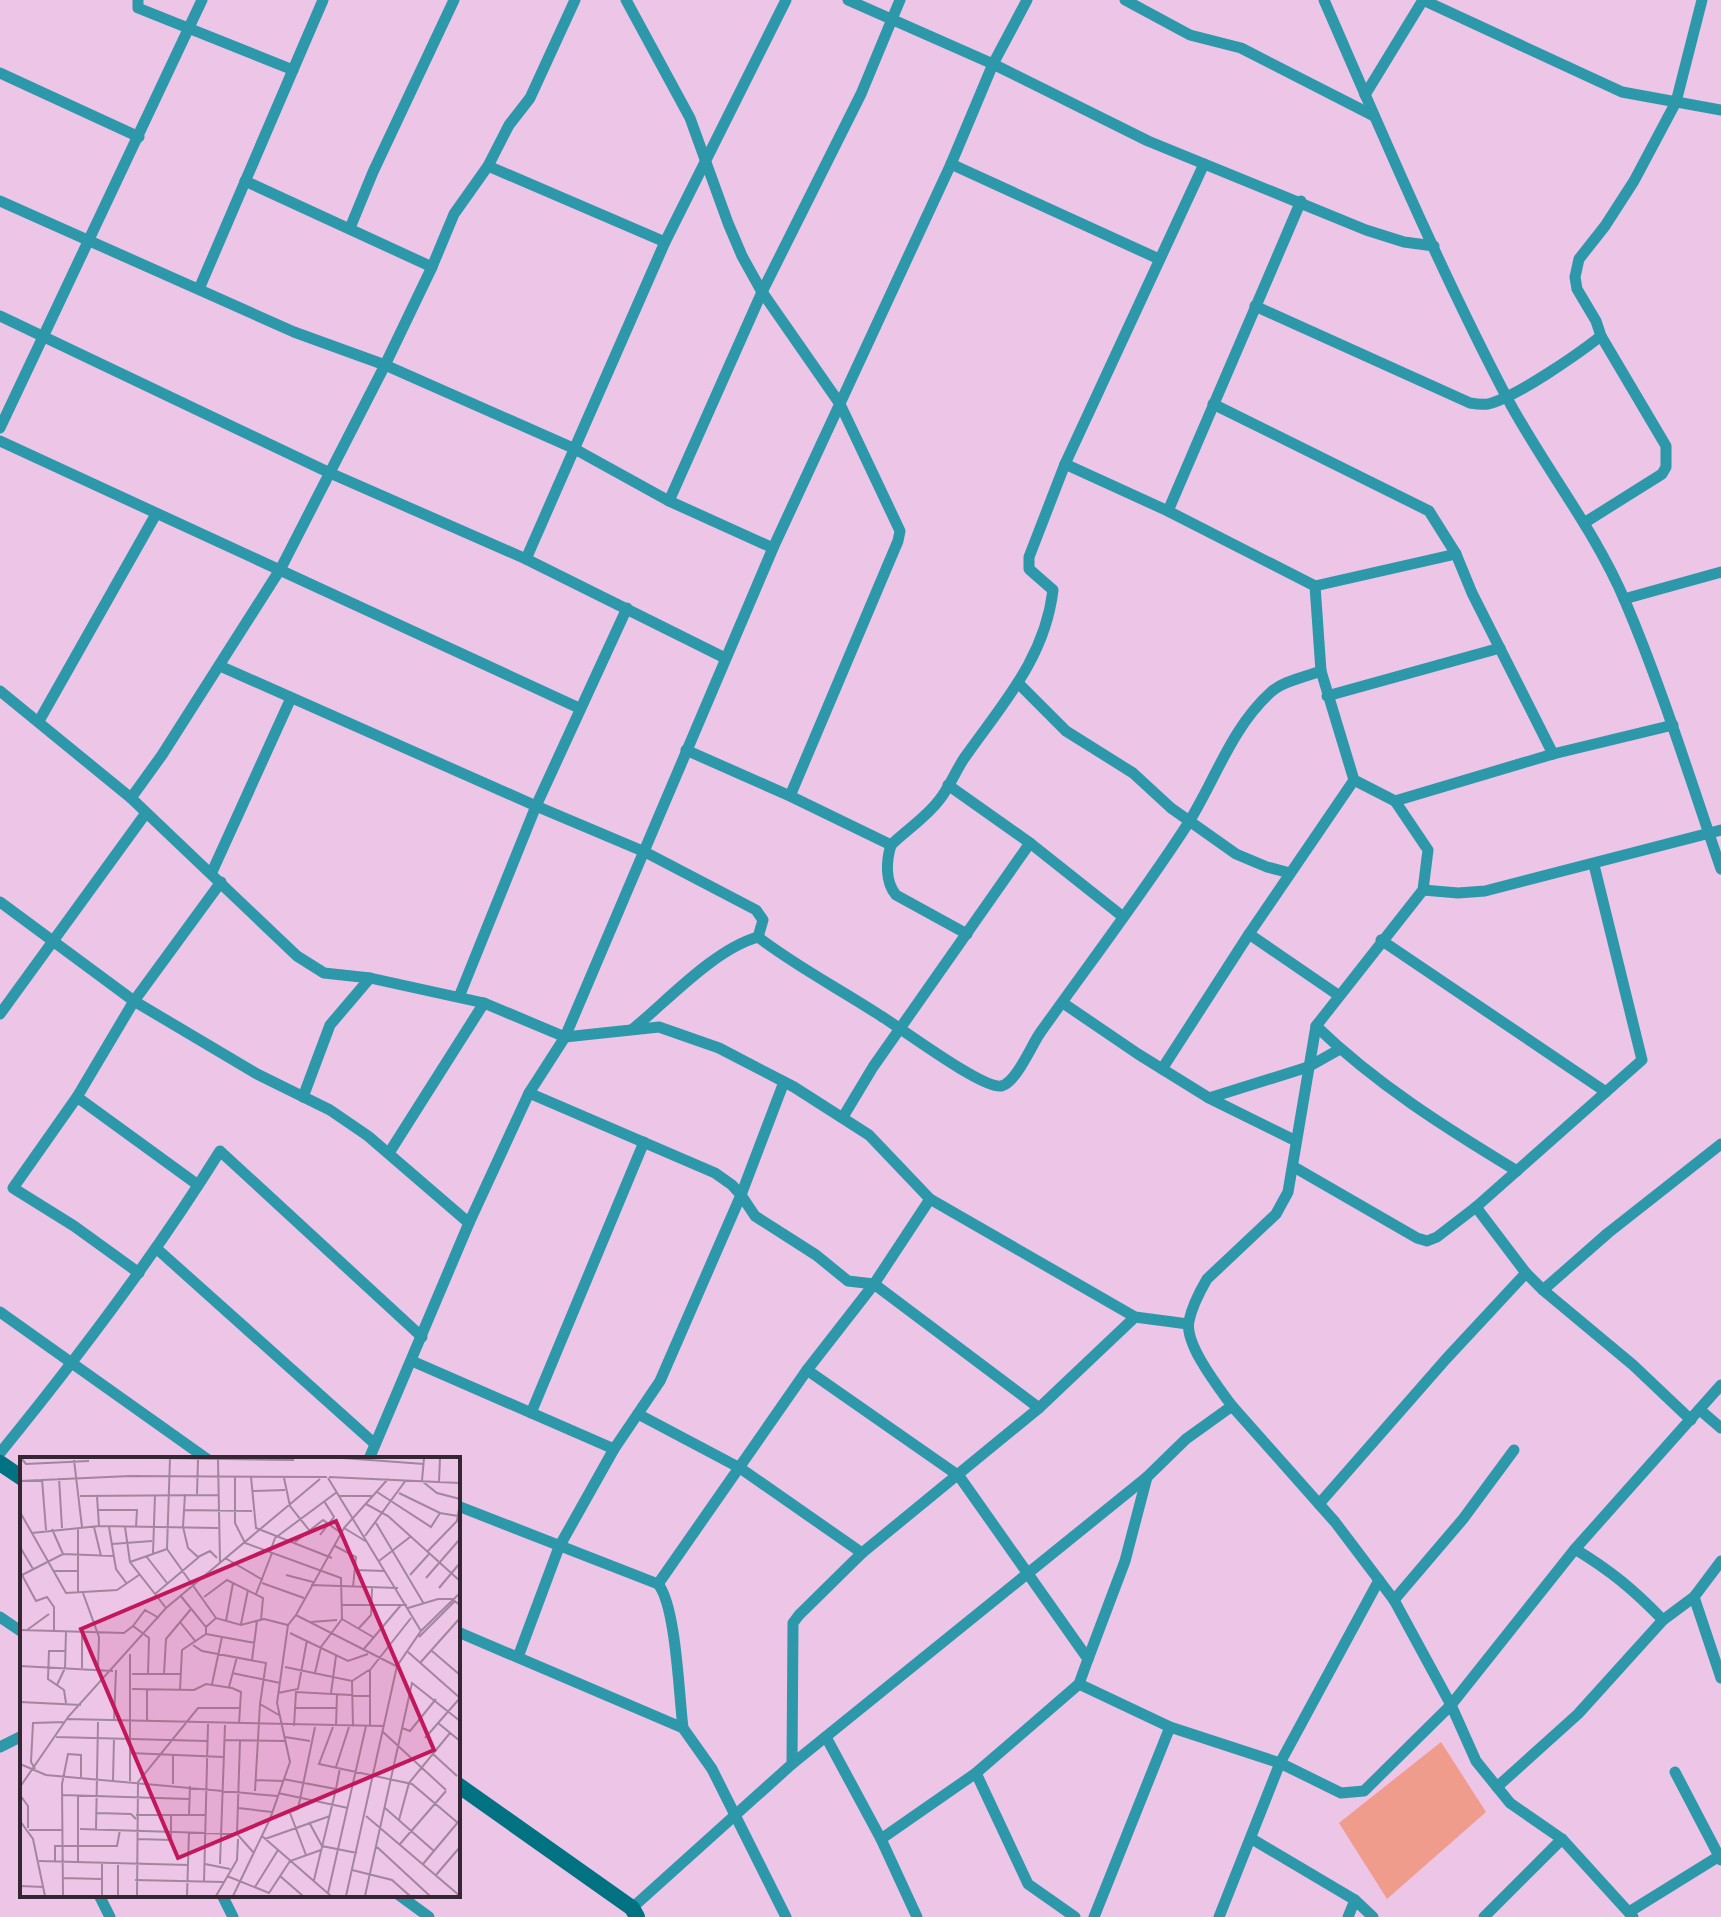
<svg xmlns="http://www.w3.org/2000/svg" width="1721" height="1917" viewBox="0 0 1721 1917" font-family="'IBM Plex Serif',serif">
<rect width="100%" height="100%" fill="#ecc5e7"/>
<!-- green -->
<polygon fill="#f09c8d" points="1441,1742 1486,1812 1387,1899 1339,1823"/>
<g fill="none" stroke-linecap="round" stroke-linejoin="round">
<!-- street -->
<g stroke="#2d98aa" stroke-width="11">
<polyline points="138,0 138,8 293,70"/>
<polyline points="626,0 690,118 728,223 742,256 762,292 840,404 900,531 898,541 790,796"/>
<polyline points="848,0 993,64 1148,141 1366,230 1404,242 1434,246"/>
<polyline points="1125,0 1190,35 1241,48 1374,116"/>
<path d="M1324 0C1382 133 1439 268 1506 396 1543 466 1594 528 1625 601 1662 688 1690 779 1721 869"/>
<polyline points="1423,0 1622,92 1721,110"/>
<polyline points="0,73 139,137"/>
<polyline points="1365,95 1423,0"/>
<polyline points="951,164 1159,259"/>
<polyline points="488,166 665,242"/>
<polyline points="245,181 432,267"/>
<polyline points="0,201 294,332 385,365 573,448 669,501 773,548"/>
<polyline points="350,228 373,172 454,0"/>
<polyline points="199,289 323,0"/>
<path d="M1255 306 1470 403C1476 404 1482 405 1488 404 1515 398 1578 354 1601 336L1596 321 1577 289 1575 277 1579 259 1605 226 1634 181 1676 102 1702 0"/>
<polyline points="0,316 330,473 526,559 725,658"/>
<polyline points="1213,404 1429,511 1456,554 1472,593 1553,754"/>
<polyline points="0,428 202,0"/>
<polyline points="0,441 579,708"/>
<polyline points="1065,464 1168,511 1315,586 1321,671 1354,780 1395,801 1553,754 1673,725"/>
<polyline points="669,501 762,292 861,94 900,0"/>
<polyline points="1168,511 1301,201"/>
<polyline points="1584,523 1662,474 1666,467 1666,446 1601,336"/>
<polyline points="526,559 665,242 786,0"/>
<polyline points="1315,586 1456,554"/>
<polyline points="1624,599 1721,572"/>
<polyline points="220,666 536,806 645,852 756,910 763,920 758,937"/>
<polyline points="1019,684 1066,731 1133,773 1171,808 1236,854 1267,867 1290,873"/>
<polyline points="0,691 131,798 297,956 324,973 370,978 484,1003 565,1037 659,1027 719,1048 794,1087 869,1135 930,1199 1135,1317 1188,1324"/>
<polyline points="1327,696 1500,648"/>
<polyline points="39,721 156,514"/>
<path d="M686 750 790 796 891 845C907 829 926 818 940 799 950 786 956 770 965 757 1003 703 1045 658 1053 590L1029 569V557L1065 464 1204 164"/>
<polyline points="948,785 1030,843 1122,916"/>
<polyline points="131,798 162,755 281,568 385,365 432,267 454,214 488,166 509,125 530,98 575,0"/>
<path d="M891 845C886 861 885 882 896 895L967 934"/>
<polyline points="212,872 291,698"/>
<polyline points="1423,890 1458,893 1485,891 1721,830"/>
<polyline points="0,902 134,1001 257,1074 330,1110 368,1136 469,1223"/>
<polyline points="1249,934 1338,995"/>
<polyline points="1381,940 1606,1092"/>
<polyline points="459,997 536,806 627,608"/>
<polyline points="1063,1003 1138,1054 1209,1098 1294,1140"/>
<polyline points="0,1014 146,813"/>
<path d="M1316 1026C1376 1084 1446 1128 1517 1171"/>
<path d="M634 1028C669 999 715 949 758 937 797 967 840 989 881 1016 901 1028 982 1089 1001 1086 1016 1083 1031 1046 1040 1033 1089 964 1141 896 1187 825 1215 781 1231 728 1271 692 1283 681 1305 677 1321 671"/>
<polyline points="1162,1069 1249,934 1354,780"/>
<polyline points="784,1082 741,1195 755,1216 816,1255 848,1281 874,1284 1039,1408"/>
<polyline points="77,1097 198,1185"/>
<polyline points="303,1097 330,1025 370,978"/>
<polyline points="1209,1098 1308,1067 1340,1049"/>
<polyline points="843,1117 873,1067 1030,843"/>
<polyline points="389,1153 484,1003"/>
<polyline points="1294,1167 1417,1238 1427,1241 1437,1237 1476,1207 1642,1060 1594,865"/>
<polyline points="1476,1207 1526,1273 1543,1290 1633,1365 1691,1420"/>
<polyline points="156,1248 375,1444"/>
<polyline points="139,1273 74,1226 13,1188 77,1097 134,1001 221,882"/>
<polyline points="1543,1290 1608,1233 1721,1144"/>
<polyline points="0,1312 207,1459"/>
<polyline points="412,1361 614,1449"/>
<polyline points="807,1370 959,1476 1088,1659 1079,1684 976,1773 881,1839"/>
<polyline points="1232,1406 1335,1522 1394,1600 1451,1705 1476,1761 1510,1803 1562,1839 1633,1917"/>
<polyline points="1700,1410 1721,1428"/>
<polyline points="531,1413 644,1142"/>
<polyline points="638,1414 740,1468 862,1553"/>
<path d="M0 1453C79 1356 154 1257 220 1151L422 1337"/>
<polyline points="369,1459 469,1223 529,1093 565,1037 773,548 951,164 993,64 1027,0"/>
<polyline points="1319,1504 1446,1359 1526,1273"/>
<path d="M458 1506 658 1584C676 1605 679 1696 683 1728"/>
<path d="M1575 1549C1611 1571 1633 1589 1663 1620"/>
<polyline points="658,1584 807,1370 874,1284 930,1199"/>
<polyline points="1694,1597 1721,1678"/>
<polyline points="1394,1600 1463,1519 1514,1450"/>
<polyline points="0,1617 22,1632"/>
<polyline points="458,1632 683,1728 712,1769 786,1917"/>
<polyline points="518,1657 559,1547 614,1449 660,1381 741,1195 732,1185 715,1173 529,1093"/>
<polyline points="1088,1659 1125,1561 1147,1477"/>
<polyline points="1079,1684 1170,1727 1280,1763 1341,1793 1364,1791 1451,1705 1575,1549 1721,1385"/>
<polyline points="826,1737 881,1839 917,1917"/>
<polyline points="0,1747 22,1736"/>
<polyline points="792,1764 793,1623 799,1615 862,1553 1039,1408 1135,1317"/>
<polyline points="1675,1772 1721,1860"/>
<polyline points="976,1773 1028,1884 1075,1917"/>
<polyline points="1497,1787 1578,1714 1663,1620 1694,1597 1721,1561"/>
<polyline points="1252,1839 1355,1900 1373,1917"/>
<polyline points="99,1895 110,1917"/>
<polyline points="222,1895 233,1917"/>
<polyline points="399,1895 429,1917"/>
<path d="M632 1908 792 1764 1147 1477 1186 1439 1232 1406C1219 1388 1184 1344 1189 1321 1192 1306 1200 1291 1207 1279L1276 1214 1288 1192 1316 1026 1423 890 1428 850 1395 801"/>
<polyline points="1629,1912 1721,1855"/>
<polyline points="1094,1917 1170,1727"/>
<polyline points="1219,1917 1280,1763 1379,1580"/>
<polyline points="1348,1917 1355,1900"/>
<polyline points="1484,1917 1562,1839"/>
</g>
<!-- secondary -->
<g stroke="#017281" stroke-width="16">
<polyline points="0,1463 22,1478"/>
<polyline points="458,1785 632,1908 637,1917"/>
</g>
</g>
<!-- overview -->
<g transform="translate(20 1457)">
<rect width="440" height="440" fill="#ecc5e7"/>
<path fill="none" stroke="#a3859f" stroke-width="2" d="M1 1 6 7 69 4M142 1 274 3M150 1 147 92 196 161M323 1 404 7M404 1 402 24 417 36 440 42M54 3 62 70M198 3 200 105M215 20V66L225 86 321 121 322 162 301 190 295 216M231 20 236 71 312 101M309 20 440 26M39 21 42 71M264 21 270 49 289 73M308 21 401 174M22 22 26 73M0 24 110 19 307 20M419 25 420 1M232 34 265 33M357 35 411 70 420 56M379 36 420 56 438 59M165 37 163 70 168 91 178 100 190 94 197 101M177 37 178 3M60 39 198 38M77 39 79 69M319 39H352M346 47 368 59 440 124M78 53H117L116 70M164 53 232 54M0 55 46 136 97 133 119 118M356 66 404 147M74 70 81 99M89 70 96 112 107 127M105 70 110 105 146 151M324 71 347 85M32 72 43 97M12 76 79 69 198 71M300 78 314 60 304 44M345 79 386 23M275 85 303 63 321 76M92 87 132 84M315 89 336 100 333 130M0 90 13 112M250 95 255 81 317 35M407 95 437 64 440 46M133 96 135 38M126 99 147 126M205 101 243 123M359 104 390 80M110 105 147 92M335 113 365 114M33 114H58M2 118 16 144 27 140 34 150V173M266 118 293 125M390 118 409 97M0 119 43 97 94 99M406 121 440 82M242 126 284 141M291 128 378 131M419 131 440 106M58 135V71M63 136 79 180 78 212M135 137 179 100M236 137 252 96M184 140 207 123 243 141 241 163M322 148H387M388 151 418 142H432L440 148M276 158 324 71 368 22M322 162 353 180M206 164 213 126M160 165 176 185M291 165 317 163M221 167 228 133M113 169 125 153 139 161M186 170 196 161 221 168 244 162 268 168 276 158 376 209M339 171 351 158 352 131M0 173 104 176 113 169 129 181 128 217M7 173 29 157M270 176 328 204 348 197M186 177 235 186M399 180 435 144M173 188 182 194 246 206 240 247 259 258M343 193 381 148M45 194H29L28 222 44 233 46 246M412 194 440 218M388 195 440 241M232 203 237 164M400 206 440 161M0 209 93 214M265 210 332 224 349 213M62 211V175M212 216 260 226M112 217H160M144 217 146 182 171 152M332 224 333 270M192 227 202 180M37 228 45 211 46 174M209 230 217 200M112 232 174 233 186 227 212 231 221 235 219 267M160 233 162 193 186 177V170L160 138M258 236 278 232 287 183M311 236 316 199M0 245 61 248M274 251H317M46 262 364 269M94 264 96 213M127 265V232M418 266 440 284M274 269 276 235 350 239M316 269 317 238M350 269V213L391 161M313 270 299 307 392 327 438 366M382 271 390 274 416 242M363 275 426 333M36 280 187 284M265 280 290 284M405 281 440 241M204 283 265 284M220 284 217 377 233 395M110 296 203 300M413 297 437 319M0 307 26 318 257 339M316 310 329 270M15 312 11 305 13 266 45 265M263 322 316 332 320 311M93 323 94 281M235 323 263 324M110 324V197M153 327V299M0 330 48 260 146 151 300 22M235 334 240 247M258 336 328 351M0 338 8 349V371M43 338 169 342M58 339V405M218 351 252 355M365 351 414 394M77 356 111 357 116 362M270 356 286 398M116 358H186M169 358 170 329M346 359 440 439M250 362 278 352 295 270M379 363 389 326 430 276M0 364 13 382 25 439M289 365 302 389 337 396M60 372 217 377M9 373H42M76 373 78 265M242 379 311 439M117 382 151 383V358M245 382 310 359M380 387 426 334M357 390 410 439M19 404 168 408M35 405V389H97L100 373M185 407 210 412M200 407 205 268M403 407 439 364M332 413 372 423 390 439M416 418 440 390M207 419 249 436 270 404 301 393M260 419 283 439M43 421 81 422M115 423 204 425M294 423 316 332M184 425 188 267M0 429 24 430M235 430 258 393M308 436 346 269M82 438V406M43 439 42 327 48 297 61 298V320M60 439H100M98 439V406M117 439 118 325 178 251H220M167 439 169 375M196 439 217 403 218 382M213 439 250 362 270 305 257 246 268 168M326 439 377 209 401 174 440 136M345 439 392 226 440 264"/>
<path fill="#c2185b" fill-opacity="0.15" stroke="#c2185b" stroke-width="4" d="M316 64 414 293 158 401 61 172Z"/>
<rect width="440" height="440" fill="none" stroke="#352633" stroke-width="4"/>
</g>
</svg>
